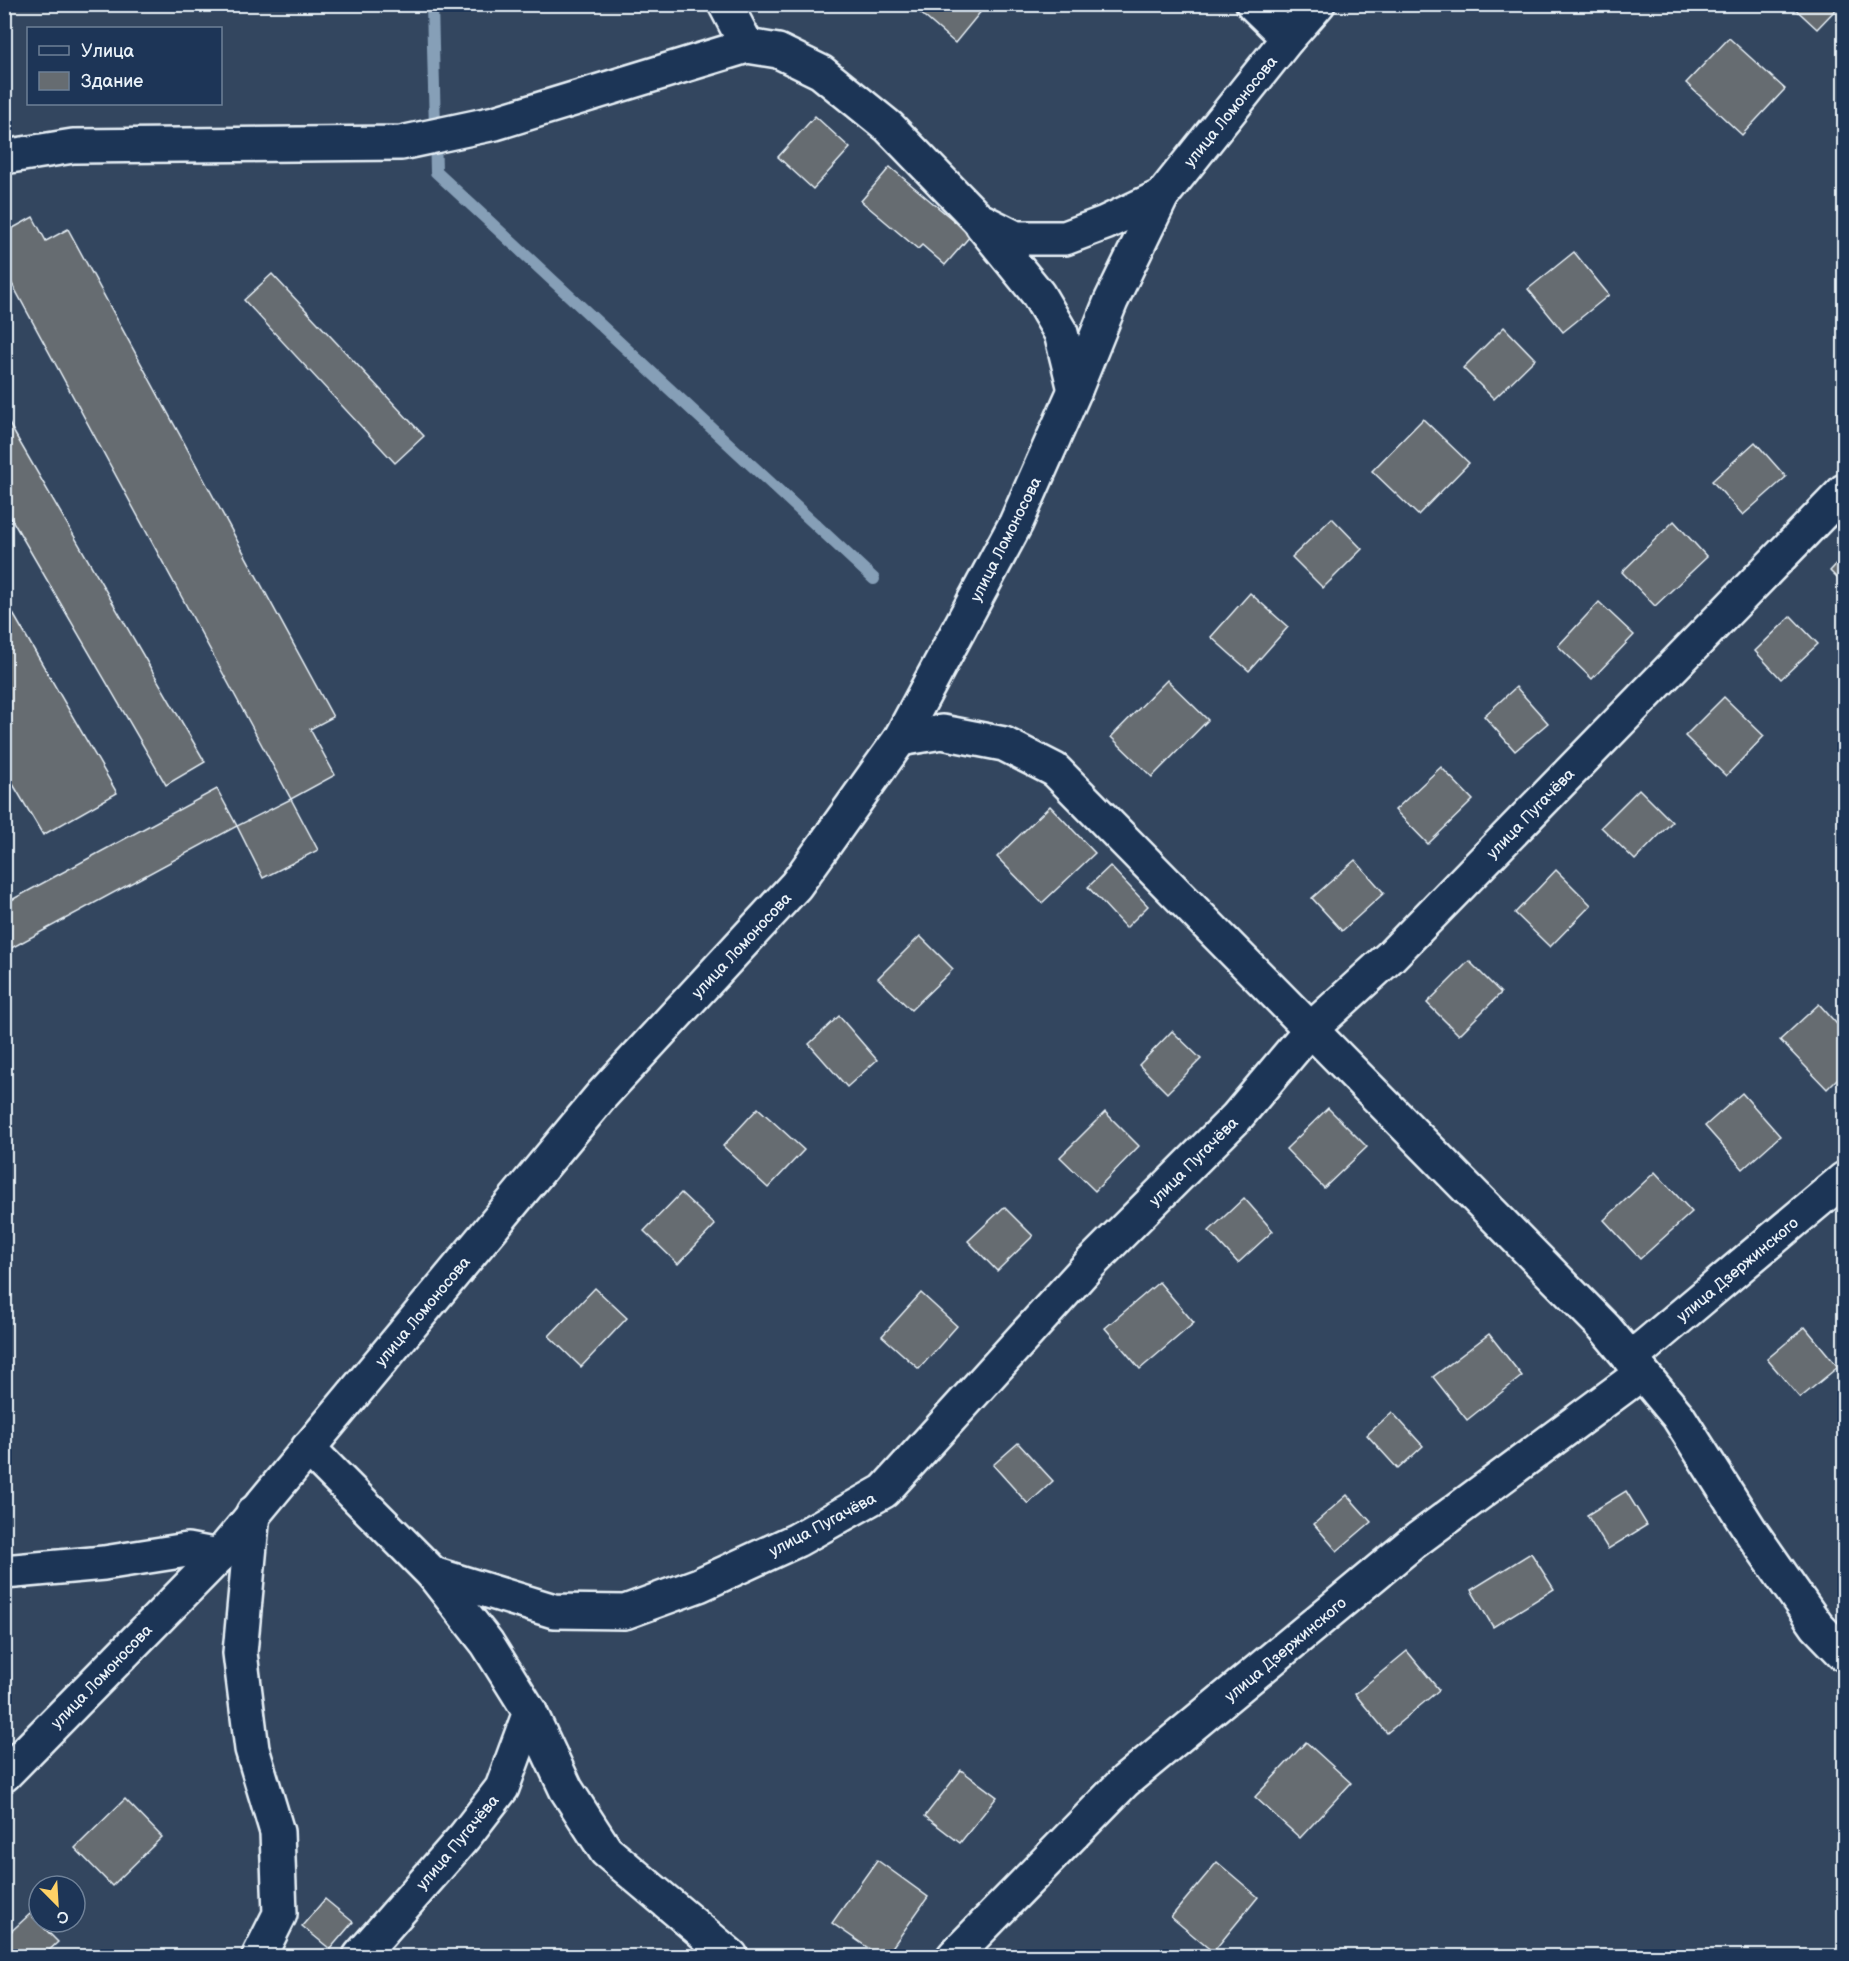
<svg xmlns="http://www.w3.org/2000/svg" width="1849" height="1961" viewBox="0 0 1849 1961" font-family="'Balsamiq Sans',sans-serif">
<rect width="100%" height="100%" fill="#33465f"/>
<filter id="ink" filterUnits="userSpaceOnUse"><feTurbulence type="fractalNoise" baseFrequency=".0167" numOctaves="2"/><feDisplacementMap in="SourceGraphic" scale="12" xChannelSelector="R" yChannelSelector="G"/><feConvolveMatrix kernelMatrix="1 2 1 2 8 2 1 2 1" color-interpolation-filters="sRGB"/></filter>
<g filter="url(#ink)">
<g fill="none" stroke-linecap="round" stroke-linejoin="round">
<!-- stream -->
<polyline stroke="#869fb7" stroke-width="12" points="432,4 436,172 874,579"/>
</g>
<!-- building -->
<g fill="#666c71" stroke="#e8f1f8" stroke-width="1.5">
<polygon points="910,4 987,4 955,43"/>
<polygon points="1790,4 1841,4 1817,29"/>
<polygon points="1729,38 1785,89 1742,135 1686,83"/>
<polygon points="815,116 850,148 813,189 778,157"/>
<polygon points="890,167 971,235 945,265 922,245 918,249 861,201"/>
<polygon points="33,217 46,241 68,229 333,717 310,729 335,775 291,799 4,269 4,233"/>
<polygon points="1574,252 1609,295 1563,332 1528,289"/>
<polygon points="272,274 424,436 395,463 244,300"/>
<polygon points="1504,327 1535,359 1494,399 1463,368"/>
<polygon points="4,415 205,762 166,785 4,506"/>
<polygon points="1423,419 1469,463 1418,515 1372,471"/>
<polygon points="1755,442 1786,477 1743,515 1712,481"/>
<polygon points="1332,518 1362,549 1323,588 1292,557"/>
<polygon points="1674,521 1707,557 1655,606 1622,572"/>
<polygon points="1844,556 1844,585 1830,571"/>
<polygon points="1250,593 1288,627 1249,671 1211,637"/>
<polygon points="4,598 117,793 43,835 4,769"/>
<polygon points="1599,602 1634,635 1592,679 1558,646"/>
<polygon points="1791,616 1818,644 1781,679 1755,651"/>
<polygon points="1167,680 1208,720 1152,777 1111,737"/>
<polygon points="1516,687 1548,723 1515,751 1484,716"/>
<polygon points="1724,697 1764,736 1726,776 1685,736"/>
<polygon points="1441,767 1473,800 1428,844 1395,810"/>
<polygon points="217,789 237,826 4,952 4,904"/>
<polygon points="1639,789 1672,822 1635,860 1601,827"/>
<polygon points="291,799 318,850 263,878 237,826"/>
<polygon points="1050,806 1095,853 1042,903 997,857"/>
<polygon points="1355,860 1384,893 1342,931 1312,898"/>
<polygon points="1110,866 1148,906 1126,928 1088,887"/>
<polygon points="1556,870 1591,905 1550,947 1515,913"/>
<polygon points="920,936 953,969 911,1010 878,978"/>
<polygon points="1469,961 1501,993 1459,1035 1427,1003"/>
<polygon points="1819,1004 1844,1032 1844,1072 1827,1089 1780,1040"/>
<polygon points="839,1016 877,1060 847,1087 809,1044"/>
<polygon points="1172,1031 1201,1059 1167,1093 1139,1065"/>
<polygon points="1742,1093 1780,1136 1743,1169 1705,1126"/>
<polygon points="758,1108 804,1150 768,1188 723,1146"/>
<polygon points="1328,1108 1367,1147 1324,1188 1286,1149"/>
<polygon points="1105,1112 1139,1146 1095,1191 1060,1157"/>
<polygon points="1655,1172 1692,1212 1640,1259 1604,1220"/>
<polygon points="681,1193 715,1225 678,1264 644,1231"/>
<polygon points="1244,1198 1273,1231 1238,1263 1209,1231"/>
<polygon points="1004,1207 1033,1236 997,1271 968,1241"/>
<polygon points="1159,1282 1194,1323 1140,1369 1105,1328"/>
<polygon points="595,1288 627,1318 581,1367 549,1336"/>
<polygon points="921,1293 957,1326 919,1369 882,1336"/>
<polygon points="1805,1327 1838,1367 1800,1398 1767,1359"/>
<polygon points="1489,1334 1522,1376 1467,1420 1433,1377"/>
<polygon points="1392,1412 1423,1446 1398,1469 1367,1435"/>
<polygon points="1018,1443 1053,1481 1028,1504 993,1465"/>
<polygon points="1626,1491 1647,1525 1608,1549 1587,1515"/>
<polygon points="1347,1495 1371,1522 1337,1551 1314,1524"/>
<polygon points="1531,1553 1554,1589 1493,1627 1471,1590"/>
<polygon points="1407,1651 1439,1690 1387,1733 1355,1694"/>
<polygon points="1306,1742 1351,1783 1300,1838 1255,1797"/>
<polygon points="961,1770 997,1797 960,1843 925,1816"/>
<polygon points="125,1799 162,1837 112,1886 75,1848"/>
<polygon points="877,1860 928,1897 886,1956 880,1956 832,1923"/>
<polygon points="1217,1862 1258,1897 1213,1952 1171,1917"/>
<polygon points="325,1899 353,1922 330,1949 302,1926"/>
<polygon points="30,1914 58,1942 43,1956 4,1956 4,1938"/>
</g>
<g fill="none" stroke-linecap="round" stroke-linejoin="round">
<defs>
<g id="street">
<polyline points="725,4 747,46"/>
<polyline points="1253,4 1288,38"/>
<polyline points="4,157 73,146 401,143 495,123 747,46 778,51 821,72 889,127 978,219 1016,238 1065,238 1105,223 1162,196"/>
<polyline points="982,225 1038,294 1061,333 1075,390"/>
<polyline points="900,739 942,732 1004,744 1055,770 1605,1328 1678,1416 1752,1533 1817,1626 1844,1654"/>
<polyline points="1630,1359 1844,1179"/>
<polyline points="308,1448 433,1574 487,1643 530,1712 566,1789 606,1851 731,1956"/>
<polyline points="253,1513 240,1653 252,1749 277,1832 280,1914 259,1956"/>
<polyline points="4,1572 104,1563 187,1550 219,1556"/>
<polyline points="433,1574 554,1611 625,1612 699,1585 797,1540 884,1491 1090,1264 1236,1118 1310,1030 1391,956 1844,491"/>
<polyline points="4,1775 219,1556 601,1096 796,885 900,739 1016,523 1075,390 1111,301 1162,196 1288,38 1318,4"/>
<polyline points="360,1956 465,1836 502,1788 530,1712"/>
<polyline points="954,1956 1125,1781 1411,1544 1642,1373"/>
</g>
</defs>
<!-- street casing -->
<use href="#street" stroke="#e8f1f8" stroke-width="38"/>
<!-- street -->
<use href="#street" stroke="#1d3557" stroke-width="33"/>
</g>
</g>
<g text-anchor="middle" stroke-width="4.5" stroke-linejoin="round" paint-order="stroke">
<!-- street labels -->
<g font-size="16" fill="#e8f1f8" stroke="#1d3557">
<text transform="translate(1230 111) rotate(-51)" y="6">улица Ломоносова</text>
<text transform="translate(1005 539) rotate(-63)" y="6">улица Ломоносова</text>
<text transform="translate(1530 813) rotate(-46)" y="6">улица Пугачёва</text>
<text transform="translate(741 945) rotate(-47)" y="6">улица Ломоносова</text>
<text transform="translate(1193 1161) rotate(-45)" y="6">улица Пугачёва</text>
<text transform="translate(1737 1269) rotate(-40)" y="6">улица Дзержинского</text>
<text transform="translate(422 1311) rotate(-50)" y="6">улица Ломоносова</text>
<text transform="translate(822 1524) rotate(-28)" y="6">улица Пугачёва</text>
<text transform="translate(1285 1649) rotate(-40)" y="6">улица Дзержинского</text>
<text transform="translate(101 1676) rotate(-46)" y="6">улица Ломоносова</text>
<text transform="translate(457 1842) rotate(-50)" y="6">улица Пугачёва</text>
</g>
</g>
<!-- margin -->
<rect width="1849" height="1961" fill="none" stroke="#1d3557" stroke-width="24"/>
<rect x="12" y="12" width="1825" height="1937" fill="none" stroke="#e8f1f8" stroke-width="2" filter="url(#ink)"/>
<!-- legend -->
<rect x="27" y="27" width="195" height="78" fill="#1d3557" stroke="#6e8097" stroke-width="1.5"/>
<rect x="39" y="46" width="30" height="9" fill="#1d3557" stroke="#6e8097" stroke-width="1.5"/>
<text x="81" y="57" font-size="18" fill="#e8f1f8">Улица</text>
<rect x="39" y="72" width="30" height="18" fill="#666c71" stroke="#6e8097" stroke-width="1.5"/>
<text x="81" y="87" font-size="18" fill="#e8f1f8">Здание</text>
<!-- north arrow -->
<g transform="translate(57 1904) rotate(156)"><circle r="28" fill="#1d3557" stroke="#6e8097" stroke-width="1.5"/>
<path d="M0-4.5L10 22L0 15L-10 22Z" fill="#ffd166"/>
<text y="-9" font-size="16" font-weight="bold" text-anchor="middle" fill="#e8f1f8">С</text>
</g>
</svg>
